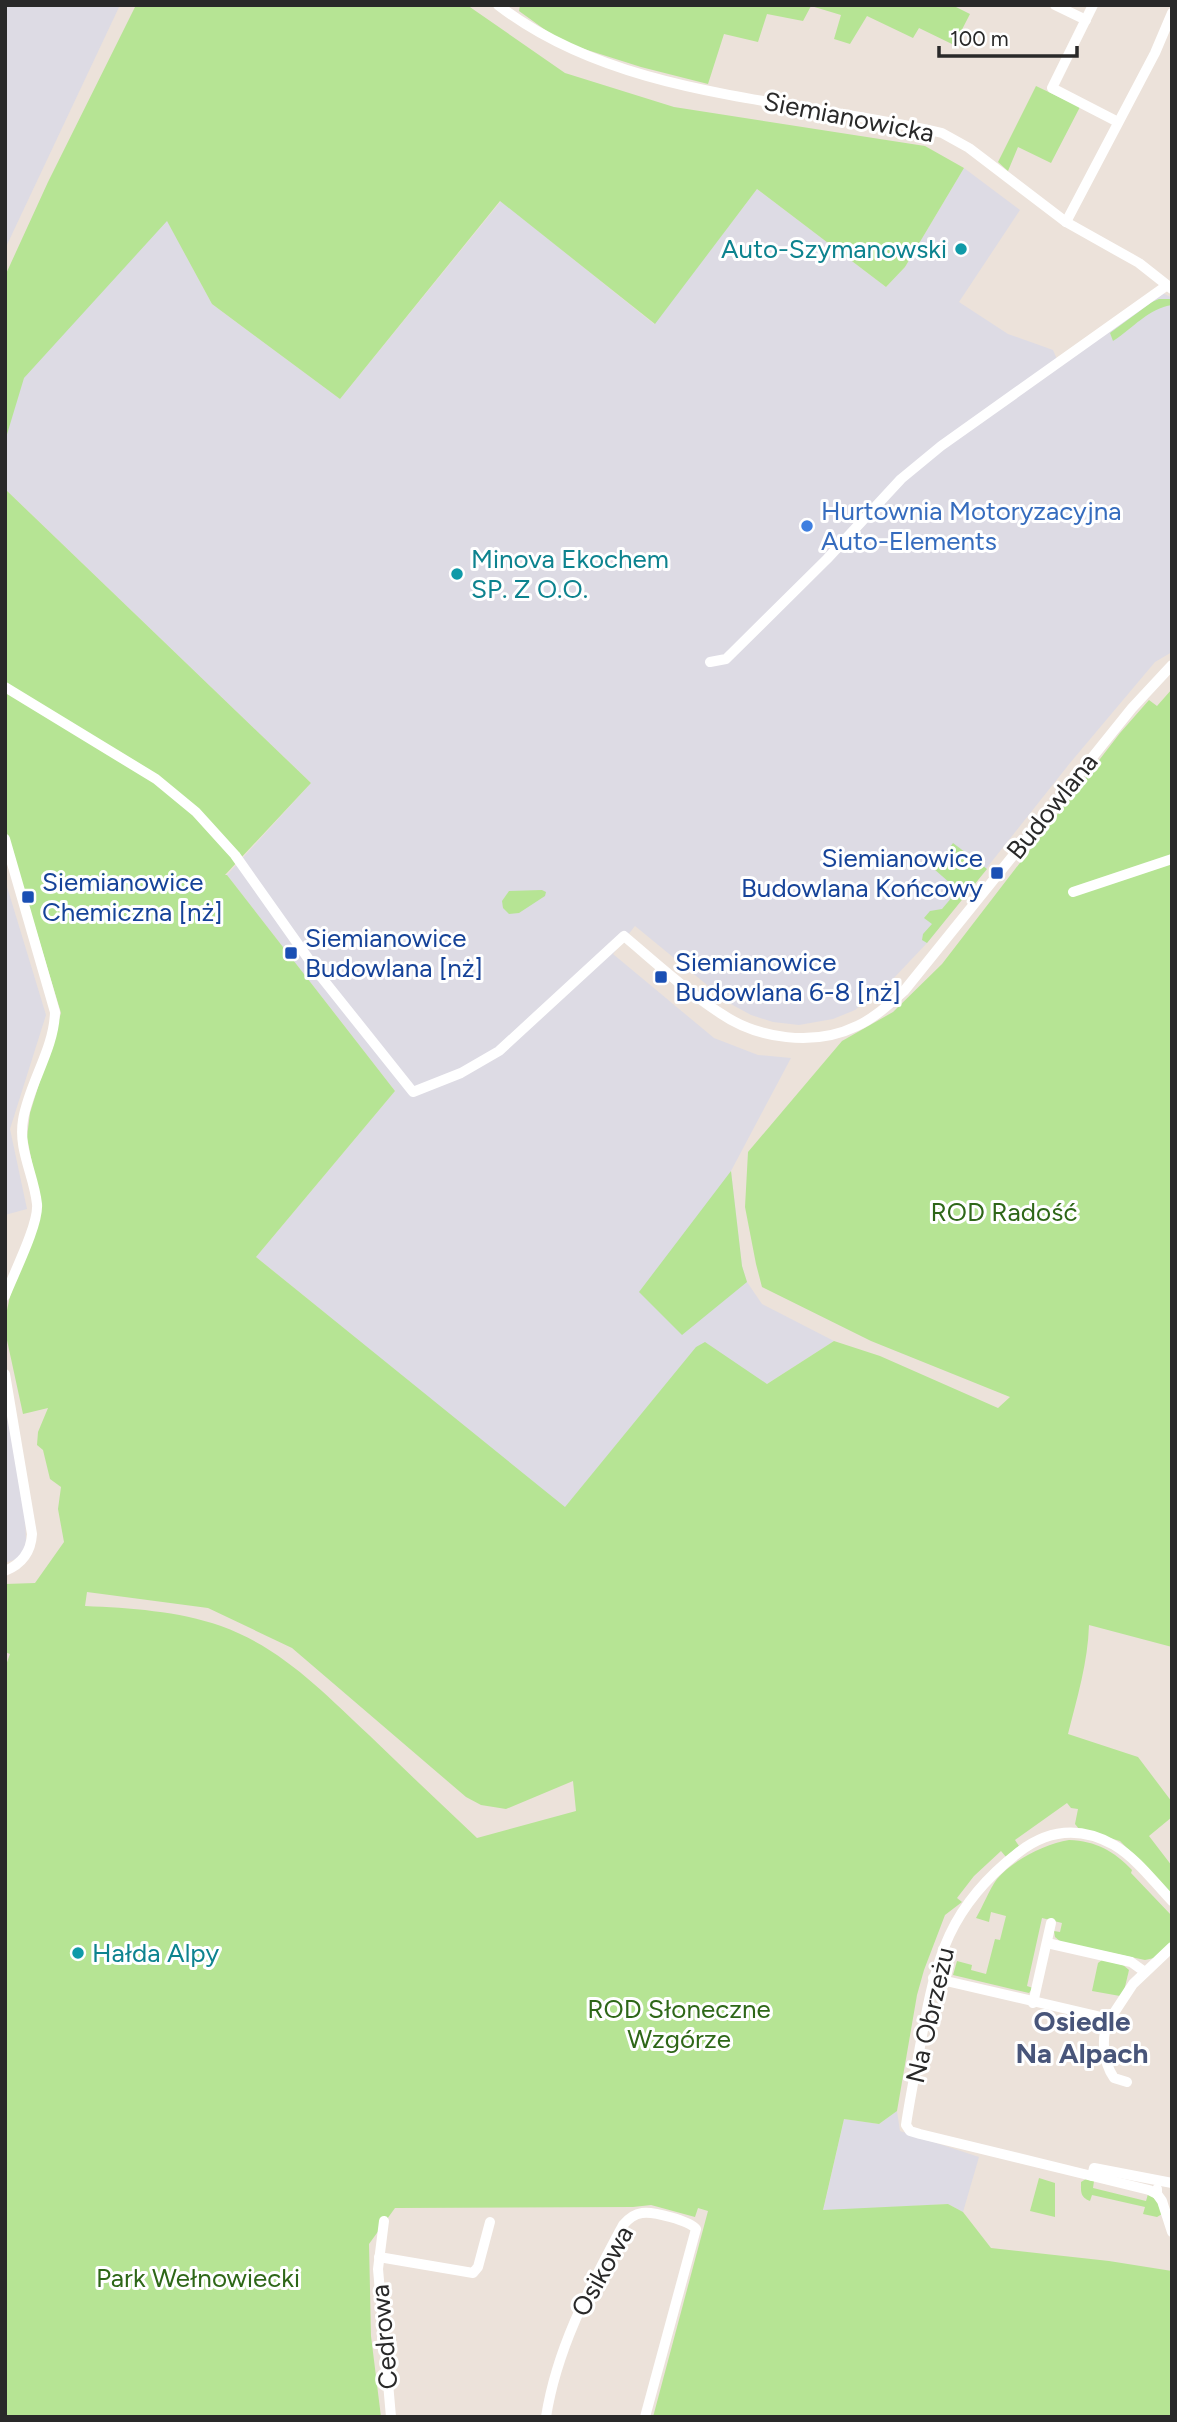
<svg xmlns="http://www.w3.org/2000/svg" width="1177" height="2422" viewBox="0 0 1177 2422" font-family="Figtree,sans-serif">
<rect width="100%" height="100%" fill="#ece2da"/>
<!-- industrial -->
<g fill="#dddbe4">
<polygon points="5,5 120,5 5,249"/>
<polygon points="964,168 1020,210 959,302 1008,334 1053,350 1059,364 1163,293 1172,298 1172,652 1155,662 1070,763 927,943 892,980 855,1010 833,1019 799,1025 773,1022 751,1015 729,1003 635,926 613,954 714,1038 758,1055 791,1058 731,1171 742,1266 747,1282 762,1304 834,1341 767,1384 696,1348 565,1508 256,1257 395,1091 227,875 311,783 5,489 5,441 23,378 167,220 212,304 340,399 501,201 654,324 757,189 886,287 905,267"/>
<polygon points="5,880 46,1015 10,1129 27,1209 5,1215"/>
<polygon points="5,1405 25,1514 26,1542 22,1557 5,1563"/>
<polygon points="897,2111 900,2131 979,2157 963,2212 948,2204 823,2211 844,2119 879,2124"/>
</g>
<!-- green -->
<g fill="#b6e494" fill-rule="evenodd">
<polygon points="136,5 467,5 565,73 674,107 925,146 964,168 905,267 886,287 757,189 655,324 500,201 340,399 212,304 167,221 24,378 5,441 5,276 48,182"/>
<polygon points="520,5 952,5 970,14 954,45 919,28 913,38 867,16 850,44 834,39 841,15 811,6 803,21 767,14 758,42 724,34 708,84 641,67 562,42 519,11"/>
<polygon points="1036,86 1080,107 1051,163 1018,147 1008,171 998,162"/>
<path d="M1159 299H1172V305C1149 308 1132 329 1113 341L1110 333 1152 302Z"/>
<path d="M5 489 311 783 225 875H227L395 1091 256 1257 565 1507 696 1347 705 1342 767 1384 834 1341 880 1356 998 1408 1010 1397 871 1341 762 1287 756 1264 745 1207 748 1152 842 1041 893 1012 942 964 1120 733 1149 700 1157 706 1172 689V1647L1089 1625C1088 1662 1077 1698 1068 1734L1138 1757 1172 1802V1817L1149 1836 1172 1866V1894L1120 1841 1079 1829 1075 1824 1078 1809 1071 1808 1067 1803 1015 1840 1019 1846 1006 1857 1001 1851 974 1876 957 1898 962 1902 945 1915 924 1970 917 1995 897 2111 879 2124 844 2119 823 2210 948 2204 963 2212 991 2248 1109 2261 1172 2271V2417H653L708 2211 698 2208 695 2217 651 2205 633 2207 395 2208 369 2244 371 2336 381 2417H5V1668L10 1654 5 1652V1584L35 1583 64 1542 58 1509 61 1487 50 1479 43 1450 37 1445 38 1432 48 1408 23 1414 5 1331V1320L10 1296 41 1209 27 1137 30 1113 61 1013 5 827ZM87 1592 208 1608 292 1648 466 1797 481 1805 506 1809 573 1781 576 1811 477 1838C441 1804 405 1770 369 1735 323 1692 282 1648 221 1626 178 1611 130 1608 85 1606Z"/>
<polygon points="953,843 987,869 927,943 922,940 923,934 932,924 924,918 930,911 942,909 958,890 934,869"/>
<polygon points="542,890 546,892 545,896 519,913 509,914 503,908 502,901 509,891"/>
<polygon points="731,1171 742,1266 747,1282 682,1335 639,1292"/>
<path d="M1069 1840C1096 1841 1114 1851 1132 1870L1131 1873 1172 1916V1941L1154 1958 1145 1960 1061 1942 1055 1937 1054 1931 1060 1932 1062 1923 1042 1918 1027 1986 1033 1988 1029 1993 953 1975 957 1961 972 1965 971 1970 986 1974 995 1939 1000 1940 1006 1916 991 1912 989 1922 976 1918C983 1906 989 1890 997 1879 1013 1860 1045 1844 1069 1840Z"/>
<polygon points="1102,1960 1123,1965 1129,1970 1124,1991 1120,1996 1092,1991 1098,1963"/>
<polygon points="1039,2178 1055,2183 1055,2217 1030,2211"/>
<path d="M1086 2179 1094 2181 1093 2188 1146 2201 1148 2194C1157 2198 1159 2205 1162 2214L1157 2217 1143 2214 1145 2207 1092 2195 1090 2201C1080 2197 1081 2192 1081 2182Z"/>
</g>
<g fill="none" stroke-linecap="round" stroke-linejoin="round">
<!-- minor -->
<g stroke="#fff" stroke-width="10">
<path d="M498 5C621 100 796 98 942 133L969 148 1066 222 1139 263 1172 289"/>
<polyline points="1055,5 1086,20"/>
<polyline points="1093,5 1052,88 1118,122"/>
<polyline points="1066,222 1155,53 1172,13"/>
<polyline points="710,662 726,659 827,559 901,479 941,446 1166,286"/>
<path d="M5 687 156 779 196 812 235 855 322 978 413 1092 461 1073 499 1051 624 936C655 962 686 991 720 1013 758 1039 814 1047 857 1026 875 1018 889 1004 904 991L1132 708 1172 665"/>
<path d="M5 839 55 1012C54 1050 29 1083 23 1120 18 1150 34 1175 37 1204 39 1224 13 1275 5 1296"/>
<polyline points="1073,892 1172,859"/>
<path d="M5 1374 32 1534C31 1552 22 1564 5 1571"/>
<path d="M1172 1901C1154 1882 1136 1858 1114 1845 1080 1826 1049 1829 1019 1852 949 1906 936 1957 921 2041 916 2069 910 2097 906 2125L910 2131 920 2134 1092 2176 1094 2168 1172 2183"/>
<polyline points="1047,1943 1131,1962 1145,1972"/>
<polyline points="933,1978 1110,2019 1133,1984 1172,1947"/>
<polyline points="1033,2003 1051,1923"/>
<path d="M1110 2019C1100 2035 1103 2062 1114 2078L1127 2082"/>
<polyline points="1092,2176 1149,2190 1157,2194"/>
<polyline points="1157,2189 1157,2194 1162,2201 1172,2232"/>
<polyline points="384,2221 378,2269 391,2417"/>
<polyline points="379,2257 473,2273 478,2267 490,2222"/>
<path d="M546 2417C557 2347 590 2287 623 2225 628 2219 634 2214 642 2213 653 2211 690 2221 696 2229L645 2417"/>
</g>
</g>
<!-- markers -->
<g fill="#0f9aa8" stroke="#fff" stroke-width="2.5">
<circle cx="961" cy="249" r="7"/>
<circle cx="457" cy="574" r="7"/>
<circle cx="78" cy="1953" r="7"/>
</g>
<circle fill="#3f7fe0" stroke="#fff" stroke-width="2.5" cx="807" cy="526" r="7"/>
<g fill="#1a4fb4" stroke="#fff" stroke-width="2.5">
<rect x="990" y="866" width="14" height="14" rx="3.5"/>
<rect x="21" y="890" width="14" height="14" rx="3.5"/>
<rect x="284" y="946" width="14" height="14" rx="3.5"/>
<rect x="654" y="970" width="14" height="14" rx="3.5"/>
</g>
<g text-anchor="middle" stroke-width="6" stroke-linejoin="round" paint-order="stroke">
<!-- street labels -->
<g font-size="26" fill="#292929" stroke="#fff">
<text transform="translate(849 117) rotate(11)" y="9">Siemianowicka</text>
<text transform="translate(1052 806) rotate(-51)" y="9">Budowlana</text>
<text transform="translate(930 2015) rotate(-77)" y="9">Na Obrzeżu</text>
<text transform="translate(602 2271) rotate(-61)" y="9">Osikowa</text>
<text transform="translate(384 2337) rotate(-95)" y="9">Cedrowa</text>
</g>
<!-- culture labels -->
<g font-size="26" fill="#0d838f" stroke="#fff" text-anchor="start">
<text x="947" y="258" text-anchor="end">Auto-Szymanowski</text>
<text x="471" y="568">Minova Ekochem<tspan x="471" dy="30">SP. Z O.O.</tspan></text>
<text x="92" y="1962">Hałda Alpy</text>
</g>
<!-- shop labels -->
<g font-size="26" fill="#366cbe" stroke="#fff" text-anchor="start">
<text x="821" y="520">Hurtownia Motoryzacyjna<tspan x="821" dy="30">Auto-Elements</tspan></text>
</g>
<!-- transit labels -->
<g font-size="26" fill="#164399" stroke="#fff" text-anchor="start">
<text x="983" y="867" text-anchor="end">Siemianowice<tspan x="983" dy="30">Budowlana Końcowy</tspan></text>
<text x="42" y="891">Siemianowice<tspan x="42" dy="30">Chemiczna [nż]</tspan></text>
<text x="305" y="947">Siemianowice<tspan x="305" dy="30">Budowlana [nż]</tspan></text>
<text x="675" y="971">Siemianowice<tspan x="675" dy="30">Budowlana 6-8 [nż]</tspan></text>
</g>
<!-- park labels -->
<g font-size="26" fill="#2e6718" stroke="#fff">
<text x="1004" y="1221">ROD Radość</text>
<text x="679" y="2018">ROD Słoneczne<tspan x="679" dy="30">Wzgórze</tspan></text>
<text x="198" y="2287">Park Wełnowiecki</text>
</g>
<!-- neighbourhood labels -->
<g font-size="28" font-weight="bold" fill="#48557a" stroke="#fff">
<text x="1082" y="2031">Osiedle<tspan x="1082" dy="32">Na Alpach</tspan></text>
</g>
</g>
<!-- border -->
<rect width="1177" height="2422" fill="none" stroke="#292929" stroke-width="14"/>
<!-- scale -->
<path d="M939 46v10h138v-10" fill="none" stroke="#292929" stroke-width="3.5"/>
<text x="950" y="46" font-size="21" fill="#292929" stroke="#ffffff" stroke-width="5" paint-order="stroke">100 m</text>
</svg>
